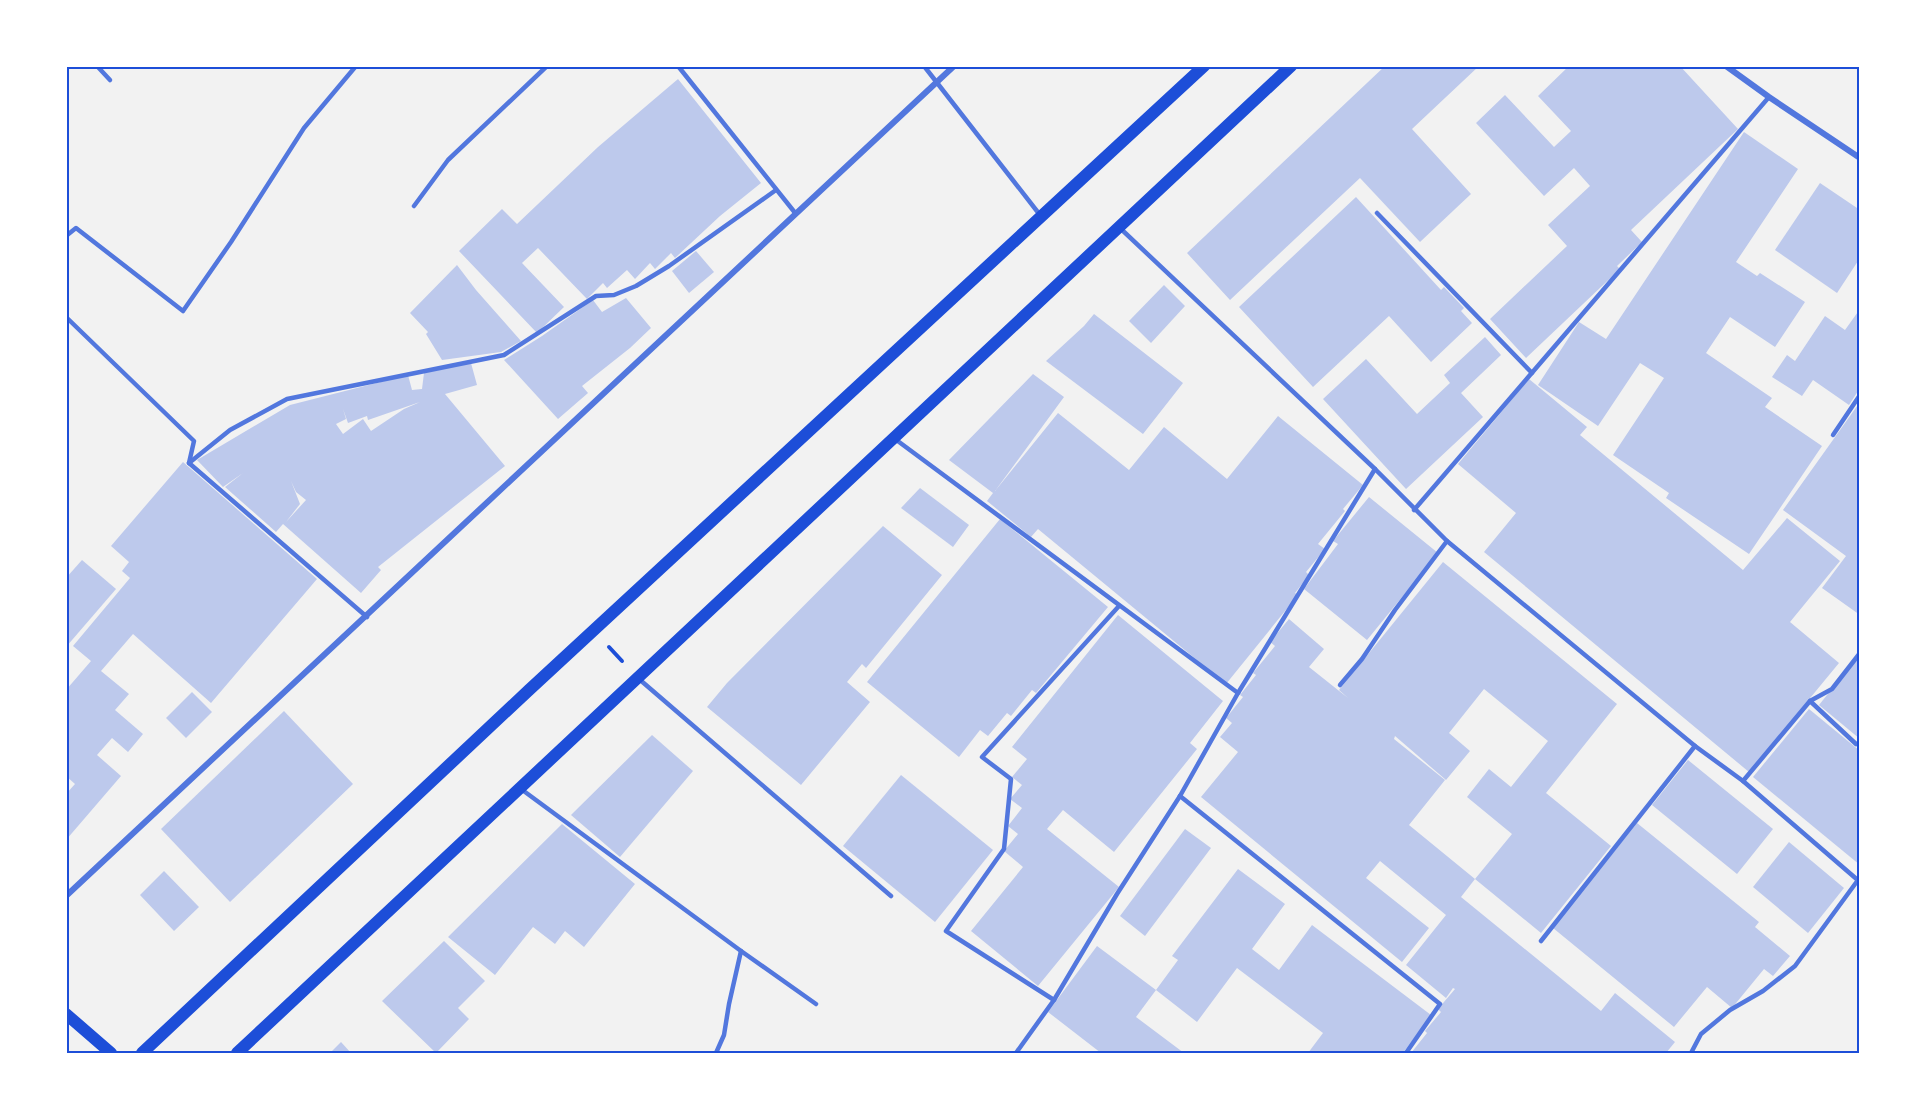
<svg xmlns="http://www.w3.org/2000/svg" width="1926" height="1119" viewBox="0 0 1926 1119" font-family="'Space Grotesk',sans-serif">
<rect width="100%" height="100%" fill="#f2f2f2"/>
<!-- building -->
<g fill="#bdc9ec" fill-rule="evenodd">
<polygon points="1385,66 1479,66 1412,129 1471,194 1420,242 1360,178 1230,300 1187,253"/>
<polygon points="1569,66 1680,66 1738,129 1631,230 1642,242 1617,266 1620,269 1526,358 1490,319 1567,246 1548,225 1590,186 1574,168 1544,196 1476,123 1505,95 1554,147 1571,131 1538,96"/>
<polygon points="678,79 761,183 720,216 675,258 671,253 655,269 650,263 635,279 627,270 607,288 603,283 587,299 538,248 522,263 564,307 537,333 459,251 502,209 517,224 598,147"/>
<polygon points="1744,132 1798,169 1736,262 1757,276 1760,273 1805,302 1775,347 1730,317 1706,353 1772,398 1765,407 1822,446 1749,554 1666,498 1669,493 1613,455 1664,378 1640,363 1598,426 1538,385 1579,322 1606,339"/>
<polygon points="1820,183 1860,210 1860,258 1837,293 1775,250"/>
<polygon points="1356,197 1441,290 1444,287 1464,308 1461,311 1472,323 1431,362 1389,316 1313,387 1239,307"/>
<polygon points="696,251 714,272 689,293 672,271"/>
<polygon points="457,265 476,290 521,341 501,352 442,360 426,334 428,332 410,313"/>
<polygon points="1164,285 1185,306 1151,343 1129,321"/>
<polygon points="626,298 651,328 630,348 582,386 588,393 558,419 504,360 542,336 593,300 602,312"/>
<polygon points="1860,309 1860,388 1849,405 1813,380 1802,396 1772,377 1787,355 1795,361 1825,316 1845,330"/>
<polygon points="1094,314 1183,383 1143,434 1046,361 1084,326"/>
<polygon points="1485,337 1501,355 1461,393 1483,417 1406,489 1323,399 1366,359 1417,414 1450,383 1444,375"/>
<path d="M471 363 477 385 445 394 505 466 378 567 381 570 361 593 283 524 276 532 225 487 243 473 223 487 197 460 290 405 408 375 412 390 422 389 424 373ZM420 402 404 409 371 431 363 419 343 434 336 424 346 419 343 409 348 423 367 416 368 420ZM291 481 296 492 306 500 286 522 300 504Z"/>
<polygon points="1033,374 1064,397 995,491 1058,413 1129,470 1164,427 1227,479 1278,416 1363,485 1343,509 1345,511 1318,544 1325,549 1306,572 1309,575 1295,593 1298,595 1226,684 1038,529 1031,537 987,501 993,493 949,460"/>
<polygon points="1529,379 1587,427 1580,435 1743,570 1787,518 1840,561 1790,622 1839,663 1749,772 1484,552 1516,513 1458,464"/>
<polygon points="1860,402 1860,615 1822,588 1846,556 1783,510"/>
<polygon points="183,462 317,579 211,703 133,634 101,671 129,694 115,710 143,734 128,752 112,738 97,755 121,776 66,840 66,794 75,784 66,776 66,690 91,661 73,646 130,578 122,571 129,562 111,546"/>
<polygon points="920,488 969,525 953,547 901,508"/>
<polygon points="1369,497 1438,553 1367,640 1304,589 1338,544 1333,541"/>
<polygon points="1000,519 1108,607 1036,693 1032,690 1011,716 1007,713 988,736 980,730 959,757 867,682"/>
<polygon points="883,526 942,575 866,668 862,664 847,682 870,702 801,785 707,707 727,683"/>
<polygon points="82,560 116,589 66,647 66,578"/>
<polygon points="1443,562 1617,704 1546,793 1611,846 1541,933 1475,879 1512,834 1467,797 1489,769 1511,787 1548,741 1484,689 1449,733 1470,751 1446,780 1395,736 1394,739 1445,780 1409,825 1475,879 1461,897 1601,1011 1615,993 1675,1042 1666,1053 1411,1053 1427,1033 1425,1031 1441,1012 1438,1009 1455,989 1453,988 1446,998 1406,965 1446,915 1380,861 1366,878 1429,928 1402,962 1201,797 1238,752 1220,737 1232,723 1226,718 1243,697 1240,695 1256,675 1253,673 1275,646 1270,642 1289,619 1324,649 1309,667 1348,698 1339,690"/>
<polygon points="1118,615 1223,701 1190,743 1197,749 1114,852 1063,810 1047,829 1119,887 1038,986 971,931 1023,867 1004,851 1018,834 1008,826 1022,808 1010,799 1022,785 1012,777 1027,759 1012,747"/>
<polygon points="1860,654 1860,739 1819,705"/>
<polygon points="192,692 212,712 186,738 166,718"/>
<polygon points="1809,709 1860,751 1860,865 1753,777"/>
<polygon points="284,711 353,784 230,902 161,829"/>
<polygon points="652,735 693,771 620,857 571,815"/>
<polygon points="1688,760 1773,829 1737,874 1652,805"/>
<polygon points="901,775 993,850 935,922 843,846"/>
<polygon points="1637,823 1759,922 1755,927 1790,956 1773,976 1764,969 1732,1008 1707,987 1674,1027 1553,928"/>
<polygon points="562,824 635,884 584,947 565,931 555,944 533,927 495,975 448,937"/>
<polygon points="1185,829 1211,848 1145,936 1120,916"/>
<polygon points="1789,842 1844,888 1808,933 1753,887"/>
<polygon points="1238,869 1285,904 1252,949 1279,970 1312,925 1431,1015 1403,1053 1308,1053 1323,1033 1237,968 1197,1022 1156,990 1136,1017 1184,1053 1101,1053 1048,1012 1097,946 1156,990 1178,960 1172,956"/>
<polygon points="164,871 199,907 174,931 140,895"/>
<polygon points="444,941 485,981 458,1008 469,1019 436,1053 382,1001"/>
<polygon points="341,1042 351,1053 330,1053"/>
</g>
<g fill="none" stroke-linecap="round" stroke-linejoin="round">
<!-- path -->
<polyline stroke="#1d4ed8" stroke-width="4" points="609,647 622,661"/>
<!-- service -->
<g stroke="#5277de" stroke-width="4.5">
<polyline points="97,66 110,80"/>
<polyline points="678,66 796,214"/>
<polyline points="924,66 1040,215"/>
<polyline points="414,206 448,160 547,66"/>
<polyline points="1377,213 1532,373"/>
<polyline points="1121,229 1375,469 1447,541 1695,746 1743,781 1860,882"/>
<polyline points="66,236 76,228 183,311 231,242 304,128 356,66"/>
<polyline points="66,317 194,441 189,463 367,617"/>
<polyline points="1833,435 1860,395"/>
<polyline points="895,439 1238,693"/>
<polyline points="189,463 230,430 287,399 504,355 596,296 614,295 636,286 669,266 776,190"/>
<polyline points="1414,510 1769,97"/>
<polyline points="639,679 891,896"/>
<polyline points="1340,685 1362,659 1395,610 1447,541"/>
<polyline points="1810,701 1856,744"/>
<polyline points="1743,781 1810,701 1832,689 1860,653"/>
<polyline points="521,789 741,951 816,1004"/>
<polyline points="1180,796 1440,1004 1406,1053"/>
<polyline points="1541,941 1695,746"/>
<polyline points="1054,1000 946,931 1004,849 1011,779 982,757 1119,606"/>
<polyline points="716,1053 724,1035 729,1004 741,951"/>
<polyline points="1016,1053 1054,1000 1117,894 1180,796 1238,693 1375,469"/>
<polyline points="1691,1053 1701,1034 1730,1010 1763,991 1795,966 1858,880"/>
</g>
<!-- minor -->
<g stroke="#5277de" stroke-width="6">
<polyline points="1726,66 1769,97 1860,158"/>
<polyline points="66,896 954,66"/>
</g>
<!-- secondary -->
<g stroke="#1d4ed8" stroke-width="12">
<polyline points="66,1014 111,1053"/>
<polyline points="142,1053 529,690 1204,66"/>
<polyline points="237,1053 1291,66"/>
</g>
</g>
<!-- border -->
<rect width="1926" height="1119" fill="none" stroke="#ffffff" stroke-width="135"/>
<rect x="68" y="68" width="1790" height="984" fill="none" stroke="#1d4ed8" stroke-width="2"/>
</svg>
